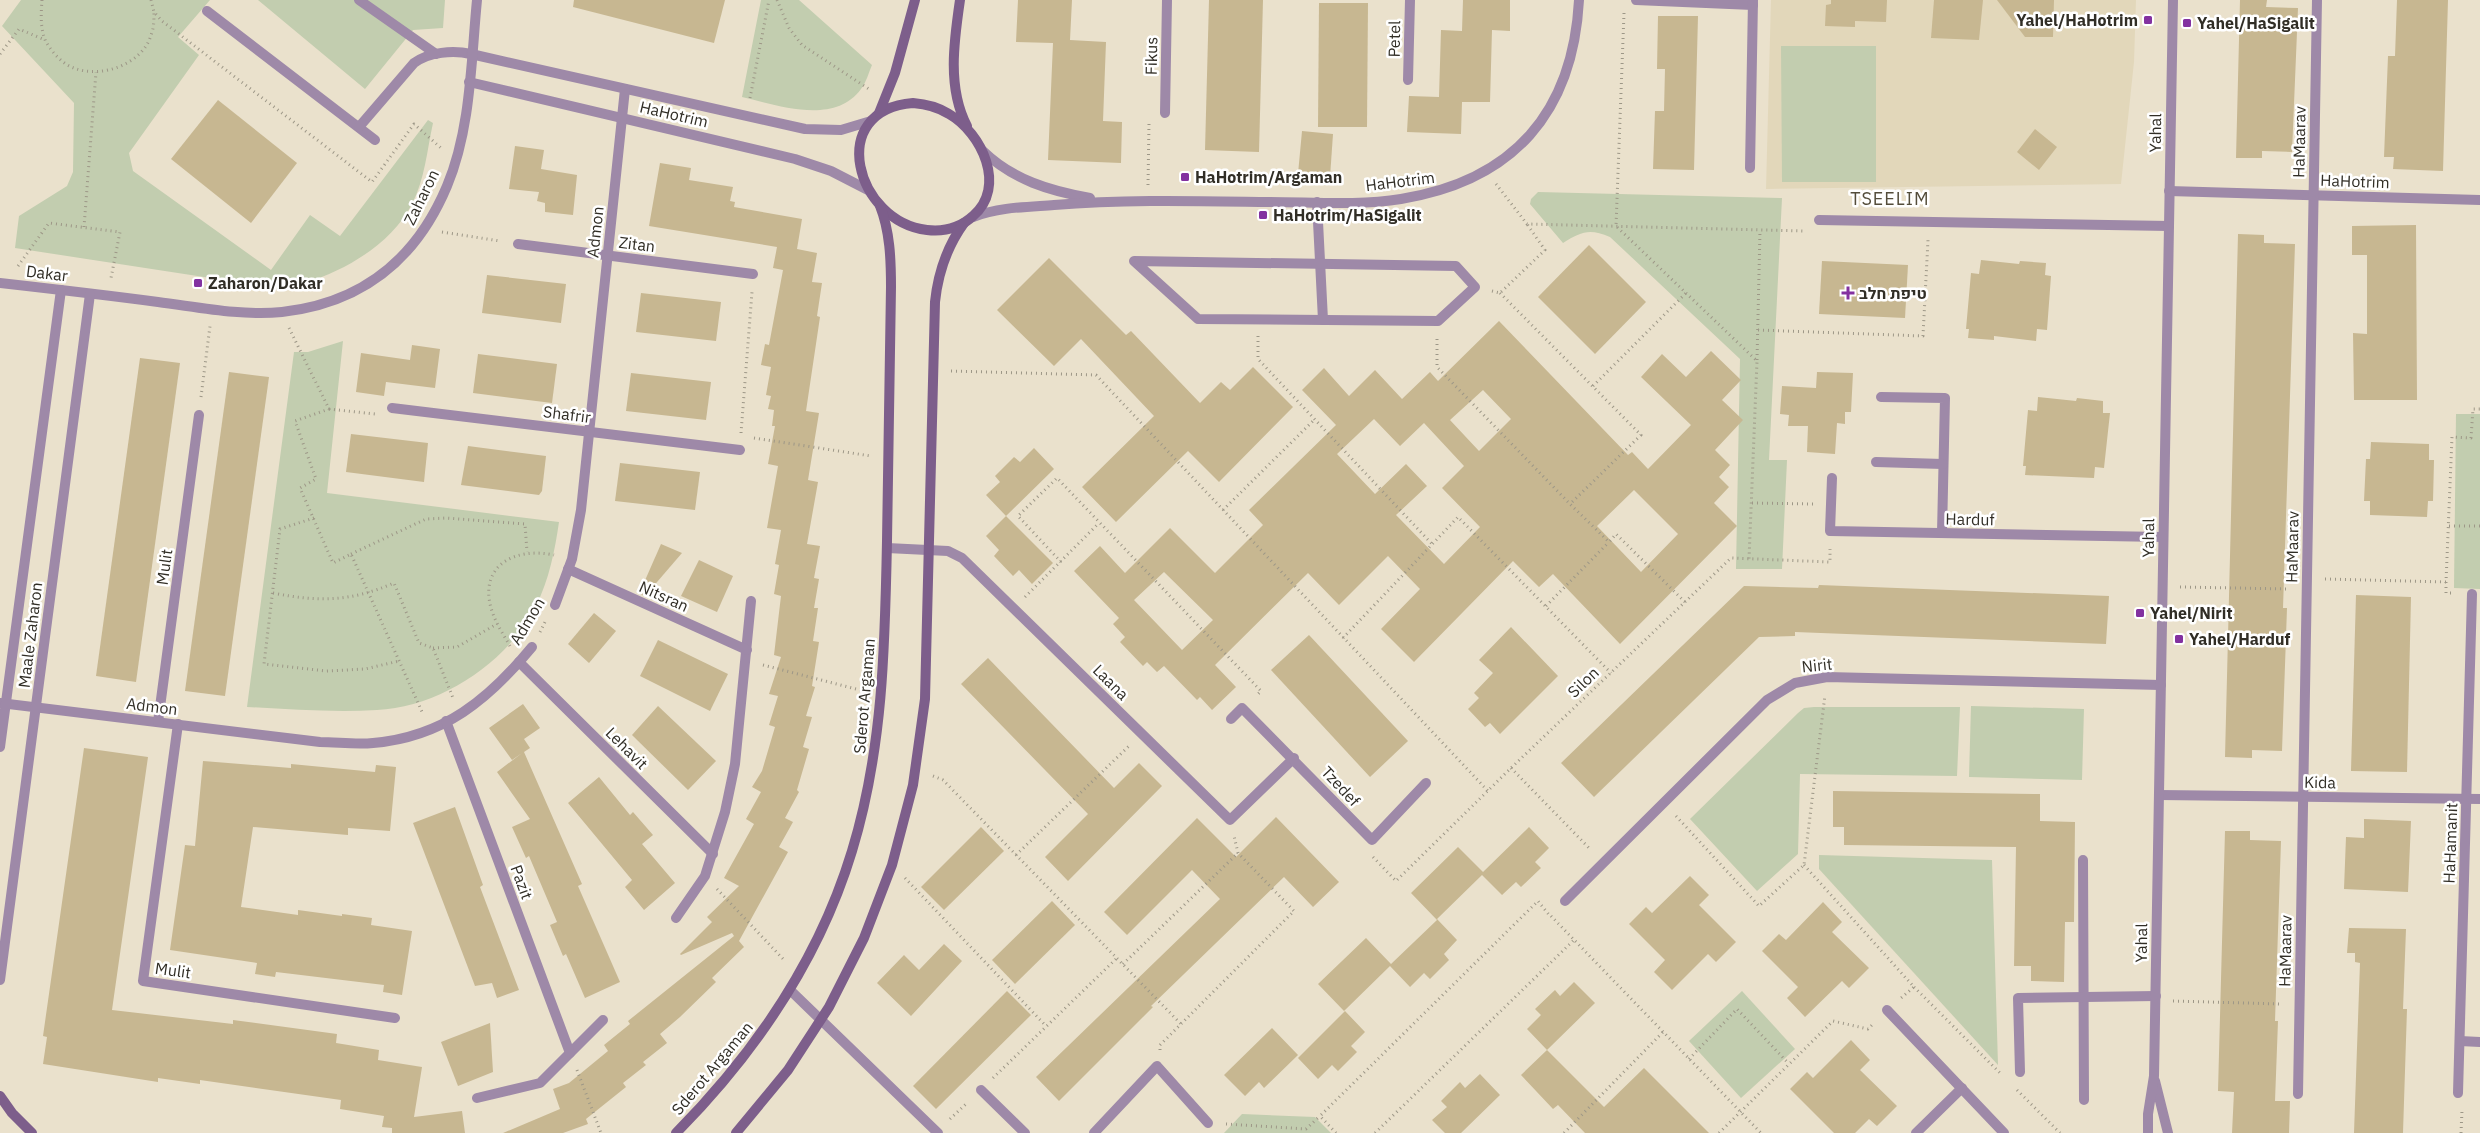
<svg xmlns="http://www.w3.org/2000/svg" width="2480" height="1133" viewBox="0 0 2480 1133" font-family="'IBM Plex Sans',Heebo,sans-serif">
<rect width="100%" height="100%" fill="#eae1cc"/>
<!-- built -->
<polygon fill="#e2d7ba" points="1771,0 2136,0 2134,62 2121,184 1766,189"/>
<!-- green -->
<g fill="#c2cdaf">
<path d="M21 0H210L178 37 199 55 129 153 133 171 271 270 310 215 340 236 428 120 433 123C427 150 425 179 412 204 393 242 347 270 307 282 295 285 281 285 269 287L15 248 19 216 67 186 73 172 74 103 2 26Z"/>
<polygon points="258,0 445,0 443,28 413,30 365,89"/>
<path d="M761 0H799L872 65C869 72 866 83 861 89 834 126 778 105 742 97Z"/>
<polygon points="1781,46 1876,46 1876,182 1782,182"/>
<path d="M1538 192 1782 198 1769 460H1787L1782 569H1736L1740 359 1610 237C1589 228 1581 232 1563 243L1530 204 1531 199Z"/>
<path d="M343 341 327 493 559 522C555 550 549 580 536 606 507 663 440 707 377 710 334 713 290 709 247 707L294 352H308Z"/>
<polygon points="2456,414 2480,414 2480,589 2454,588"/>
<polygon points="1971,706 2084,709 2082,780 1969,777"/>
<polygon points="1814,707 1960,707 1957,776 1800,774 1798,854 1757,891 1690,819 1798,713 1804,708"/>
<polygon points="1819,855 1992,860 1998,1065 1819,869"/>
<polygon points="1742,991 1795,1049 1741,1098 1689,1041"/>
<polygon points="1242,1114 1315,1117 1331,1133 1224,1133"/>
</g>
<!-- building -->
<g fill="#c7b791" fill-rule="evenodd">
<polygon points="574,0 725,0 714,43 573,7"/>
<polygon points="1018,0 1072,0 1070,40 1106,42 1103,121 1122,122 1121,163 1048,160 1053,43 1016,42"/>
<polygon points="1209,0 1263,0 1259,152 1205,150"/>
<polygon points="1463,0 1510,0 1510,31 1492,30 1490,102 1462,102 1461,134 1407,132 1409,96 1439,97 1441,30 1462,31"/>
<polygon points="1831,0 1887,0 1886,22 1855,21 1855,27 1825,26 1826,5 1831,4"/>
<polygon points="1934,0 1983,0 1979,40 1931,38"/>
<polygon points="1997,0 2054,0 2053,37 2025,37"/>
<polygon points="2240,0 2267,0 2266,7 2298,8 2292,152 2262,151 2262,158 2236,158"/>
<polygon points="2397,0 2448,0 2443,171 2393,169 2394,157 2384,157 2388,56 2395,56"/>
<polygon points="1319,3 1368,3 1367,127 1318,127"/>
<polygon points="1658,16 1698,16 1694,170 1653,169 1655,111 1664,111 1665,69 1657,69"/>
<polygon points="218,100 297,163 251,223 171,159"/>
<polygon points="2035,129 2057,147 2039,170 2017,152"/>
<polygon points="1302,131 1333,134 1330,177 1298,174"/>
<polygon points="515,146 544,150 541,169 577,175 573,215 545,212 545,203 537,201 539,192 509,189"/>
<polygon points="660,163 691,168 689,180 733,187 730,201 735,202 734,207 802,219 797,249 817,253 812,282 822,283 817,316 820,317 806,411 819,413 808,480 818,482 807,544 820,546 814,578 819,579 814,608 818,608 813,641 819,642 812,686 815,687 806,716 812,717 803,747 809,749 797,790 799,792 785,818 793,822 779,847 788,852 739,941 744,947 712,978 716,982 680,1017 660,1034 667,1043 643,1062 646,1065 623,1083 626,1087 586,1119 588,1124 563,1133 503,1133 560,1109 553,1089 569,1083 608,1051 604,1045 630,1024 628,1021 734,936 732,933 681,955 680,954 712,922 707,917 739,886 724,878 754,824 746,819 761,792 752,787 762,771 775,727 769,725 778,696 769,694 781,657 774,655 781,596 774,594 779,565 775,564 781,530 767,528 778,466 768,464 775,426 772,426 774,410 768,409 771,396 766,395 771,367 761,365 765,344 769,345 783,270 773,268 777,247 649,226"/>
<polygon points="2416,225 2417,400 2354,400 2353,333 2367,334 2367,255 2352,255 2352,226"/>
<polygon points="2238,234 2264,235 2264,243 2295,244 2283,608 2287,608 2282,751 2252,750 2252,758 2225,757"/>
<polygon points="1589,245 1646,302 1595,354 1538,297"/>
<polygon points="1049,258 1126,335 1131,331 1200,403 1221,382 1230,390 1253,367 1293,407 1219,482 1188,451 1116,522 1082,487 1154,416 1081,339 1054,366 997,310"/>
<polygon points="1981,260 2019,264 2020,261 2046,263 2045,275 2051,276 2047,330 2037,329 2036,341 1994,336 1994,340 1968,338 1969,329 1966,329 1971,273 1979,274"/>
<polygon points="1822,261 1908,265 1905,318 1819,314"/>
<polygon points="487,275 566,284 561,323 482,313"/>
<polygon points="641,293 721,302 716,341 636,332"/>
<path d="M1499 321 1628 455 1632 452 1648 469 1691 425 1641 377 1662 354 1686 377 1711 351 1741 380 1722 400 1743 420 1715 450 1730 465 1719 477 1729 487 1714 503 1737 526 1620 644 1553 574 1539 587 1513 561 1414 662 1381 629 1420 589 1388 556 1339 605 1308 573 1215 665 1236 687 1212 710 1200 697 1197 700 1164 666 1157 672 1147 662 1143 666 1120 642 1125 637 1113 624 1119 618 1074 571 1100 546 1125 573 1170 528 1215 573 1263 525 1249 510 1336 425 1302 390 1324 368 1349 396 1375 370 1402 399 1430 372 1438 381ZM1483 390 1511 419 1479 451 1450 420ZM1374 419 1400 446 1424 423 1464 466 1442 488 1480 527 1444 564 1396 515 1427 486 1406 464 1375 494 1337 454ZM1634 490 1678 534 1641 572 1597 526ZM1164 572 1213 620 1182 650 1134 600Z"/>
<polygon points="412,345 440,349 435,388 386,382 384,396 356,392 361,353 410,360"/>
<polygon points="478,354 557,364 552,403 473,393"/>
<polygon points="140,358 180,363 136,682 96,676"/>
<polygon points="229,372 269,377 225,696 185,691"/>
<polygon points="1817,372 1853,373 1851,412 1845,412 1845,424 1837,423 1835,454 1807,452 1808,426 1788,426 1789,415 1780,414 1782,386 1816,388"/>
<polygon points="631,373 711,382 706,420 626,411"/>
<polygon points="2038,397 2076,401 2077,398 2103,401 2103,413 2110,413 2104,468 2095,467 2094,478 2025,475 2026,466 2023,466 2028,410 2037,411"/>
<polygon points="351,434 428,443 424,482 346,472"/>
<polygon points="2371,442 2429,444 2429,460 2434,460 2433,501 2428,501 2427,517 2370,515 2370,501 2364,501 2366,459 2370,459"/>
<polygon points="468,446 546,456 542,491 539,495 461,485"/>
<polygon points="1034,448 1054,469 1006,516 986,495 1000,482 995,476 1014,457 1020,462"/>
<polygon points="620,463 700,472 695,510 615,501"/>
<polygon points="1006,516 1053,563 1032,584 1019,570 1013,576 994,556 999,550 986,536"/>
<polygon points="661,544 682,553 645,596 639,594"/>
<polygon points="699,560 733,576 717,612 681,596"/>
<polygon points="1819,585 2109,596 2106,644 1795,632 1795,636 1759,637 1594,797 1561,763 1744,586 1818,588"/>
<polygon points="2356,595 2411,597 2407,772 2351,771"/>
<polygon points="594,613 616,631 589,663 568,644"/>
<polygon points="1511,627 1558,676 1500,734 1490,723 1485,727 1468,709 1479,698 1474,693 1493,673 1479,660"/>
<polygon points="1309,635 1408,741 1370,777 1271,670"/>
<polygon points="658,640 728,674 710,711 640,676"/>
<polygon points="988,658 1114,788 1139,763 1162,786 1068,881 1045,857 1088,814 961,684"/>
<polygon points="523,704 540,728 524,739 530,748 524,752 582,884 578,886 620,982 585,998 566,954 563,956 550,925 557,922 529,856 526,858 512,827 530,819 497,772 522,753 512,760 489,728"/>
<polygon points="658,706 716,761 688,790 632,735"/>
<polygon points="84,748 148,757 112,1010 233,1024 233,1020 337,1034 336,1043 379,1050 378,1060 422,1067 414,1117 462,1111 465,1133 392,1133 392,1128 382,1127 384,1116 340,1109 341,1100 200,1080 200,1084 158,1078 158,1082 43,1064 47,1037 43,1036"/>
<polygon points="203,761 291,768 291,764 375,772 376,765 396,767 390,831 348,828 348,835 253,827 241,907 298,915 298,910 342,916 342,914 372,918 371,925 412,931 402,995 383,992 384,985 276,972 275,977 255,974 257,963 170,950 185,845 195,846"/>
<polygon points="599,777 630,815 633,812 653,835 642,844 675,883 644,910 625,887 632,880 568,803"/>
<polygon points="1833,791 2040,794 2040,821 2075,822 2074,922 2065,922 2064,982 2031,981 2031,966 2014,966 2016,847 1844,845 1844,827 1833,827"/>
<polygon points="455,807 483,885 480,887 519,990 497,998 492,983 475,986 413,823"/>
<polygon points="1276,817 1339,882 1313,907 1284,877 1151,1006 1153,1007 1059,1101 1036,1077 1220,899 1192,870 1127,935 1104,912 1197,818 1236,857"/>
<polygon points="2364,819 2411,821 2408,892 2344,889 2346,837 2364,838"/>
<polygon points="981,827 1004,851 944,910 921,887"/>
<polygon points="1529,827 1549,848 1535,862 1541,868 1521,887 1516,882 1502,895 1482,875 1437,919 1457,940 1444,954 1449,960 1430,979 1424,973 1410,987 1390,966 1344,1011 1318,984 1366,938 1391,964 1437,920 1411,893 1458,847 1483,872"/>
<polygon points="2225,831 2250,831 2250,840 2281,841 2275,1021 2278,1021 2275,1101 2290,1101 2289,1133 2232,1133 2234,1092 2218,1091"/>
<polygon points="1690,876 1709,895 1699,905 1736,942 1716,962 1708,954 1672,990 1654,972 1665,960 1629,924 1646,907 1652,913"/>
<polygon points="1052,901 1075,925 1015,984 992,960"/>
<polygon points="1823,902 1842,922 1832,932 1869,968 1849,988 1842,981 1805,1017 1787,998 1798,987 1762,951 1779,934 1786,940"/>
<polygon points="2349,928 2406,929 2403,1009 2407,1009 2403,1133 2354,1133 2360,963 2355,962 2355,953 2347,953"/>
<polygon points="944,944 962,961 911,1016 877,983 904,955 919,970"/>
<polygon points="1574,982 1595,1003 1547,1050 1527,1029 1541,1015 1535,1009 1555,990 1560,996"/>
<polygon points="1007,991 1031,1015 936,1109 913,1086"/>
<polygon points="1345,1011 1365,1032 1351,1046 1357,1052 1338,1071 1332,1065 1318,1079 1298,1058"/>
<polygon points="490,1023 493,1072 458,1086 441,1042"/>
<polygon points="1272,1028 1298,1055 1264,1088 1259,1082 1245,1096 1224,1075"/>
<polygon points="1851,1040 1870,1060 1860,1070 1897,1106 1877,1126 1869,1119 1855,1133 1834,1133 1790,1089 1807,1072 1813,1078"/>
<polygon points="1547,1050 1604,1107 1644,1068 1709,1133 1585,1133 1558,1105 1553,1109 1521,1075"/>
<polygon points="1480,1074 1500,1095 1461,1133 1445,1133 1432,1120 1447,1107 1441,1101 1460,1082 1465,1088"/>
</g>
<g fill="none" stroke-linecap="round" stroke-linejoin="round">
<!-- path -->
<g stroke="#9d9787" stroke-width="3" stroke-dasharray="1 4" stroke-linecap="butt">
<path d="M42 0C41 14 40 29 46 42 52 52 62 64 74 68 101 79 143 64 151 35 154 28 154 20 154 12"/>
<polyline points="151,0 154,12 162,21 372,182 414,124 441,148"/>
<polyline points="777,0 789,28 802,45 869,89"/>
<polyline points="1624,13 1616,226 1757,361 1749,559"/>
<polyline points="0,54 19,29 45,40"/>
<polyline points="750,98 769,0"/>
<polyline points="1496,184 1527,224 1805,231"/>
<polyline points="1148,185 1149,123"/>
<polyline points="84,227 96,72"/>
<polyline points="442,232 500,241"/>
<polyline points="18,266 49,223 120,232 111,278"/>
<polyline points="1492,291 1500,293 1545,250 1527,224"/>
<polyline points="1500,293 1641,435 1570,504 1609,542 1616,534 1685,602"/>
<polyline points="289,328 329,409 295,421 316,479 300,488 333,563 351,554 423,714"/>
<polyline points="1758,330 1923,336 1928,240"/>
<polyline points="1258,336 1258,359 1432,544"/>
<polyline points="1437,339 1437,367 1570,504"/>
<polyline points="1757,360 1760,230"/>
<polyline points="951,371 1096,375 1488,791"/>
<polyline points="1593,386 1686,293"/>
<polyline points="201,397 210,326"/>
<polyline points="329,409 375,414"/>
<polyline points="741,433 752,292"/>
<polyline points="754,438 871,456"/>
<polyline points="1752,503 1813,504"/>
<polyline points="1223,510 1315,419"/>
<polyline points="314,518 280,529 264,664 326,671 365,669 399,661"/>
<polyline points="2449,526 2480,526"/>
<polyline points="351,554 426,519 446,518 525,524 527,552"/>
<polyline points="1061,562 1018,516 1057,478 1261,691 1256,696"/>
<polyline points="2325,579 2446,582 2452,437 2471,438 2473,409 2480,409"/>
<polyline points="2446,582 2446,593 2455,593"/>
<polyline points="2180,587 2289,589"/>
<path d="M273 593C318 602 350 602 394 583L419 643 433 648 453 698"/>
<polyline points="1025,597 1099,523"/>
<polyline points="1546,606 1609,542"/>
<polyline points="540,632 546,620"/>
<polyline points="1343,638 1458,517 1611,673"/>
<path d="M510 646C503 634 495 622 491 608 479 564 517 547 554 555"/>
<polyline points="433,648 457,647 497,624"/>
<polyline points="763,665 864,691"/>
<polyline points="1511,768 1591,850"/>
<polyline points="933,776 943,780 1181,1024"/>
<polyline points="1676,816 1759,906 1804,865 1825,695"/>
<polyline points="1016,855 1129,746"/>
<polyline points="1373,857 1396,881 1511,768 1731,558 1830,562 1830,549"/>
<polyline points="1804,865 1914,987 1901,998"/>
<polyline points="905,878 1046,1026"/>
<polyline points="717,889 785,961"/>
<polyline points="1551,916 1761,1133"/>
<polyline points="1123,964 1238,853"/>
<polyline points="1914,987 2002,1075"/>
<polyline points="2173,1001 2281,1004"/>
<polyline points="1160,1050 1160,1045 1294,911 1238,853 1234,836"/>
<polyline points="1689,1059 1737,1009 1789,1064"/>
<polyline points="577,1070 601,1133"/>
<polyline points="993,1078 1117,958"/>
<polyline points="2017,1090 2060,1133"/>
<polyline points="950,1119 967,1103"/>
<polyline points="1226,1124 1306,1129 1320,1116"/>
<polyline points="1336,1133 1320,1116 1538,901 1550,916"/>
<polyline points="1375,1133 1574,940"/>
<polyline points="1564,1133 1663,1032"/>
<polyline points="1719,1133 1833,1021 1868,1029 1874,1023"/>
<polyline points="2461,1133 2462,1110"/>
</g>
<!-- lane -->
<g stroke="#9e89a8" stroke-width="10">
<polyline points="359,0 436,54"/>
<polyline points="1636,0 1753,5"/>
<polyline points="207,11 375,140"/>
<path d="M359 127 414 63C429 52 453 50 471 54"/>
<polyline points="1750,168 1753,0"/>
<polyline points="1317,202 1323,320"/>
<polygon points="1134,261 1456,266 1475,287 1438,321 1198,319"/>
<polyline points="1881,397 1945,398 1942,533"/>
<polyline points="1876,462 1943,464"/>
<polyline points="2083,860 2084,1100"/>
<polyline points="676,918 705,876 725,812 735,764 751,601"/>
<polyline points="1887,1010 2004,1133"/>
<polyline points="2460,1041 2480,1042"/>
<polyline points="2020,1072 2018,998 2156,996"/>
<polyline points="981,1090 1025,1133"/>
<polyline points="477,1098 540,1083 603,1020"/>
<polyline points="1094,1133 1157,1066 1208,1123"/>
<polyline points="1916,1133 1962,1088"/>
</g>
<!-- street -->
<g stroke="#9e89a8" stroke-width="10">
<polyline points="471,54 805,129 841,130 871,121"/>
<polyline points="1408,80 1410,0"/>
<polyline points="469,82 795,159 831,171 868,190"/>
<polyline points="1165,113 1167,0"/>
<path d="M983 151C1013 180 1050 191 1090 198"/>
<polyline points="2169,191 2480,200"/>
<path d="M973 217C999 207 1027 207 1054 205 1126 199 1198 201 1269 202 1312 202 1358 206 1401 199 1513 181 1573 113 1579 0"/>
<polyline points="1819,220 2169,226"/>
<polyline points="518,244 753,274"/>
<path d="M0 283C53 289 105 295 158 302 198 307 241 316 282 312 362 303 416 260 447 186 471 129 471 61 477 0"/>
<polyline points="392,408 740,450"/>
<polyline points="1832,478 1830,531 2163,537"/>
<polyline points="887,548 948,551 962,558 1230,820 1294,758"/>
<polyline points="568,569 747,650"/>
<polyline points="555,605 572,559 581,510 625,89"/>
<polyline points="519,662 713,854"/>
<path d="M0 703 320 742C337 742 356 745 373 743 444 737 489 699 532 647"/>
<polyline points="1231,719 1242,708 1372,840 1426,783"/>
<polyline points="446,721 570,1053"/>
<polyline points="158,722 199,415"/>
<polyline points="178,724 143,981 395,1018"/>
<polyline points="0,747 61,290"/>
<polyline points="2159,795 2480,799"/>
<polyline points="1565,901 1767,700 1795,683 1827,677 2161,685"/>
<polyline points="0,980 90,294"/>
<polyline points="790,990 938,1133"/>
<polyline points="2155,1081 2168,1133"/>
<polyline points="2458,1093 2472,594"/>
<polyline points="2298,1094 2317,0"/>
<polyline points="2148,1133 2148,1114 2154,1076 2173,0"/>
</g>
<!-- secondary -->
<g stroke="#7d5e8b" stroke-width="10">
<path d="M960 0C954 41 947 88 967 126"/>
<path d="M913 103C926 104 938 107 949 114 982 133 1007 187 973 216 960 228 945 232 927 230 856 222 825 110 913 103Z"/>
<polyline points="879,113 895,73 915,0"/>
<polyline points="0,1096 12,1113 32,1133"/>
<path d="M676 1133C755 1053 819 960 852 851 883 750 885 646 887 541 889 457 889 372 891 287 891 260 890 231 880 206"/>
<path d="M736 1133 788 1070 829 1007 864 938 892 865 913 785 925 699 935 302C938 273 946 248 964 223"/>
</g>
</g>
<!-- markers -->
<g fill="#8331a0" stroke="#fff" stroke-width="2">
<rect x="2143" y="15" width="10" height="10" rx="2.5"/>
<rect x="2182" y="18" width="10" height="10" rx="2.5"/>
<rect x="1180" y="172" width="10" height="10" rx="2.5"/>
<rect x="1258" y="210" width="10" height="10" rx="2.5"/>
<rect x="193" y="278" width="10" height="10" rx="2.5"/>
<path d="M1845.5 285.5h5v5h5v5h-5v5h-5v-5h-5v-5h5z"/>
<rect x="2135" y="608" width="10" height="10" rx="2.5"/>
<rect x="2174" y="634" width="10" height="10" rx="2.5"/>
</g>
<g text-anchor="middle" stroke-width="5" stroke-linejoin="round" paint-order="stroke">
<!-- poi labels -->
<g font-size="16" font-weight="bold" fill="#312e26" stroke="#fff" text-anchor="start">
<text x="2138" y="26" text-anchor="end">Yahel/HaHotrim</text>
<text x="2197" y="29">Yahel/HaSigalit</text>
<text x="1195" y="183">HaHotrim/Argaman</text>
<text x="1273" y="221">HaHotrim/HaSigalit</text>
<text x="208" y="289">Zaharon/Dakar</text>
<text x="1859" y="299">טיפת חלב</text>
<text x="2150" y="619">Yahel/Nirit</text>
<text x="2189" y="645">Yahel/Harduf</text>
</g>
<!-- street labels -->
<g font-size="16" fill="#312e26" stroke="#fff">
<text transform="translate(1394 39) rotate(-89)" y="6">Petel</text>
<text transform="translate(1151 56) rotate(-89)" y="6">Fikus</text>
<text transform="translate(674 114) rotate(13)" y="6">HaHotrim</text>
<text transform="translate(2155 133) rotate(-89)" y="6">Yahal</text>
<text transform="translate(2299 142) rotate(-89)" y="6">HaMaarav</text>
<text transform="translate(1400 181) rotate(-7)" y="6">HaHotrim</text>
<text transform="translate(2355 181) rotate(2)" y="6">HaHotrim</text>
<text transform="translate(421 197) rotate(-64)" y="6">Zaharon</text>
<text transform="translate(595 232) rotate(-84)" y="6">Admon</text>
<text transform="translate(637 244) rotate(7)" y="6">Zitan</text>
<text transform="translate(47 273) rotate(7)" y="6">Dakar</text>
<text transform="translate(567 414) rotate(7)" y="6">Shafrir</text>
<text transform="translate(1970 519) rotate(1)" y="6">Harduf</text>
<text transform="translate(2148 538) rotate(-89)" y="6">Yahal</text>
<text transform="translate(2292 547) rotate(-89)" y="6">HaMaarav</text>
<text transform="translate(164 567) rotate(-82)" y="6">Mulit</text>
<text transform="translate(664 596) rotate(24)" y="6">Nitsran</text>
<text transform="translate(527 621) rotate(-59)" y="6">Admon</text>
<text transform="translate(30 635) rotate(-83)" y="6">Maale Zaharon</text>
<text transform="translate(1817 665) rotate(-6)" y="6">Nirit</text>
<text transform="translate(1111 682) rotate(45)" y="6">Laana</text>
<text transform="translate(1583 682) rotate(-44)" y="6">Silon</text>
<text transform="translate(864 696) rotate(-85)" y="6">Sderot Argaman</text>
<text transform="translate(152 706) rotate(7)" y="6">Admon</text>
<text transform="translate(627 748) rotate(45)" y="6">Lehavit</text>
<text transform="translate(2320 782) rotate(1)" y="6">Kida</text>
<text transform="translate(1341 786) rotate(47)" y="6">Tzedef</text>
<text transform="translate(2450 843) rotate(-88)" y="6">HaHamanit</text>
<text transform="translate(522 882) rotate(70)" y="6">Pazit</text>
<text transform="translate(2141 943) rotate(-89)" y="6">Yahal</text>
<text transform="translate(2285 951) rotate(-89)" y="6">HaMaarav</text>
<text transform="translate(173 970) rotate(8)" y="6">Mulit</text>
<text transform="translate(712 1068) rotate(-50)" y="6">Sderot Argaman</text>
</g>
<!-- neighbourhood labels -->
<g font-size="18" letter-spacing="1" fill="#544d3b" stroke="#fff">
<text x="1890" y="205">TSEELIM</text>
</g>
</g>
</svg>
